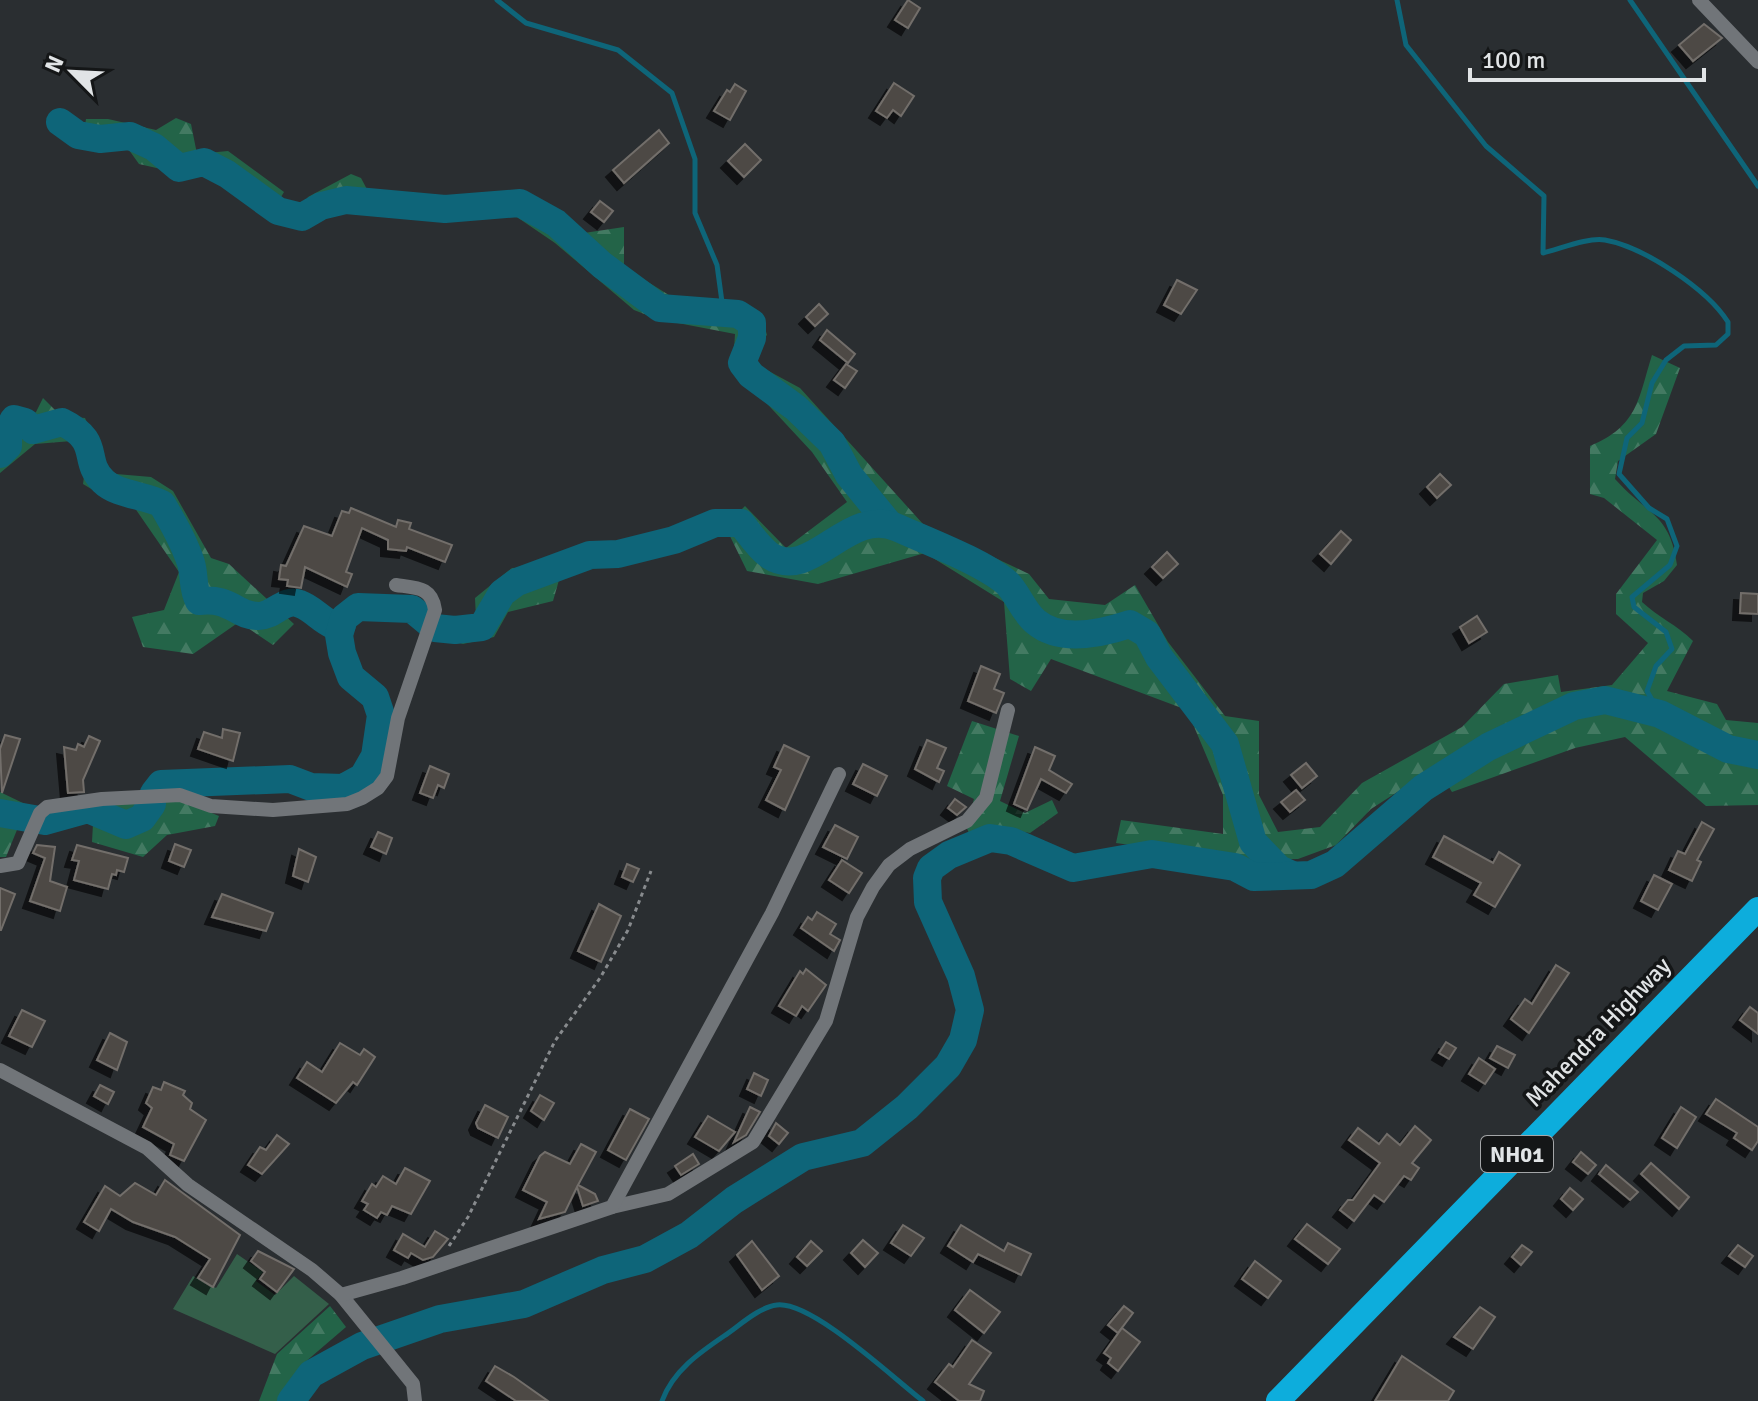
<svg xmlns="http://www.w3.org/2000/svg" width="1758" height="1401" viewBox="0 0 1758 1401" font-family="Signika,sans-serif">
<defs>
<pattern id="forest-firs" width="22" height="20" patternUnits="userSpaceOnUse" patternTransform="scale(2)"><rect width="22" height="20" fill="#236448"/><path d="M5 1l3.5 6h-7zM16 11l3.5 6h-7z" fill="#437a62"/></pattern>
<filter id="shadow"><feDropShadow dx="-7" dy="7" stdDeviation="0" flood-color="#0009"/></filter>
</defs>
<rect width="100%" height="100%" fill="#2a2e31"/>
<!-- green -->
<polygon fill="#345f4a" points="237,1254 263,1272 256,1281 275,1295 294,1276 329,1304 275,1354 173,1309 193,1276 216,1288"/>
<!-- forest -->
<g fill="url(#forest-firs)">
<polygon points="176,118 191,124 197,154 228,151 284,192 272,212 252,202 208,170 174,172 139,164 129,150 82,145 86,119 108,119 156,130"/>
<polygon points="351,174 361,178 370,195 366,207 347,205 335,214 295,222 308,197"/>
<path d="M474 195C519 197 551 199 584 233L624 227V267L680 302 761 315 767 335 750 353 763 368 800 388 923 524 1029 574 1049 599 1105 605 1135 585 1168 642 1225 716 1259 721V795L1278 832 1320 827 1362 783 1462 727 1504 684 1558 675 1561 692 1612 685 1648 643 1616 614V594L1657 540 1604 498 1590 494V446C1638 426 1638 400 1652 355L1680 368 1656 434 1618 461 1615 479C1646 514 1670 513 1677 565L1664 581 1643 593 1642 602C1658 617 1677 625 1693 641L1667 691 1717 704 1726 720 1758 723V805L1706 806 1625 737 1575 748 1452 792 1436 767 1371 809 1336 845 1298 859 1240 860 1116 843 1121 820 1223 834V795L1187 710 1051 659 1031 691 1010 679 1004 602 925 553 818 584 747 571 725 526 745 506 786 548 847 502 812 452 733 367 735 334 657 319 634 310 555 243 511 213 477 210Z"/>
<polygon points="43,398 61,416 85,418 107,467 116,474 151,477 173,491 211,558 229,564 294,624 273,645 239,622 193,654 143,647 132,617 164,610 179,572 130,501 98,493 83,484 87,456 72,441 35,444 0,473 0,442 36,412"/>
<polygon points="563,566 553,601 508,612 494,637 463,644 441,636 444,617 476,618 475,598 512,568"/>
<polygon points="972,721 1019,736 1000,801 1025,813 1052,800 1058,813 1030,833 997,827 971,838 966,826 974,799 947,786"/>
<polygon points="0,792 27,805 6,857 0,857"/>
<polygon points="180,800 219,816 215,826 167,835 143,857 92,842 94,806"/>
<polygon points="330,1306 346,1327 304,1363 282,1401 259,1401 277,1354"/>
</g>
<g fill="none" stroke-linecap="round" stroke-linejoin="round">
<!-- stream -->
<g stroke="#0e6579" stroke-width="5">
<polyline points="497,0 526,23 618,50 672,93 695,159 695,213 717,265 722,302 728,314"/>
<path d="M1397 0 1406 45 1486 146 1544 196 1543 253C1560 249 1588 237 1605 240 1644 247 1707 289 1728 322V334L1716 345 1684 346 1666 360 1652 383 1642 423 1627 438 1619 474 1649 508 1667 519 1677 546 1670 565 1632 597 1634 607 1666 632 1672 649 1656 666 1647 691 1660 714"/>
<polyline points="1630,0 1758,186"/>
<path d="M662 1401C673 1371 699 1353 724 1336 739 1326 759 1307 777 1305 812 1301 893 1378 923 1401"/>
</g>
<!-- river -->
<g stroke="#0e6579" stroke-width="28">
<polyline points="60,122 78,135 100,139 130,136 154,147 179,168 204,162 227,174 278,211 302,217 321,206 346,200 445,209 520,203 556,223 602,265 660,308 738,314 752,323 752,338 742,363 751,375 796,408 832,443 849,475 889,524"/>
<path d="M0 454 8 446V430L14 419 25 422 33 430 62 422C103 442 81 459 103 481 117 495 145 495 162 504 173 523 184 542 191 563 195 576 192 588 199 601 232 597 235 616 259 616 274 616 285 597 300 604 312 608 321 620 333 625L342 624"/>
<path d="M154 793 161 784 290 779 311 787 343 788 363 777 375 756 381 715 375 697 351 677 342 653 339 635 344 618 358 607 412 609 435 628 455 630 482 627 502 593 517 582 590 555 618 554 674 540 715 523H741C749 533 758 547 769 555 812 584 847 505 898 528 927 541 983 562 1007 583 1018 594 1024 613 1036 622 1061 643 1103 633 1130 624L1147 634 1159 657 1225 744 1253 842 1279 869 1292 875"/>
<polyline points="0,813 45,821 88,809 126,825 142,818 152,804"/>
<polyline points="291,1401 311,1374 362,1346 440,1319 524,1304 603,1270 645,1259 689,1235 734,1200 803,1157 862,1143 907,1107 948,1066 963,1040 970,1010 961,976 928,902 927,878 931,868 949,855 990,838 1011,841 1073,868 1152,854 1235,867 1254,877 1311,875 1335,864 1423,788 1488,747 1574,706 1605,700 1660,714 1728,749 1758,755"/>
</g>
</g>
<!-- building -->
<g fill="#4d4945" stroke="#726e6a" stroke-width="2" filter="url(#shadow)">
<polygon points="908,0 920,8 908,28 895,20"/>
<polygon points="1704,24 1722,38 1693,61 1679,45"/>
<polygon points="894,83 914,96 901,116 893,110 887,118 876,111"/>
<polygon points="735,84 746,91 730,120 714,111 727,90 730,92"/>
<polygon points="659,130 669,143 624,183 613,170"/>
<polygon points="745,144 761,160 744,177 728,161"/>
<polygon points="600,201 613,211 604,222 591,212"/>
<polygon points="1177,280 1197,290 1181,314 1164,305"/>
<polygon points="819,304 828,314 815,326 806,317"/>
<polygon points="827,330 855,354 848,363 820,340"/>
<polygon points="846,364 857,371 845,388 834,380"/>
<polygon points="1440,474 1451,485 1437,498 1427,487"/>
<polygon points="351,508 396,527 398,520 411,523 409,529 452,545 445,562 407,547 406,551 388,549 388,540 362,528 346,572 352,574 347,587 305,567 301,588 287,586 288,580 279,579 281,565 286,566 304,526 332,536 342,511 349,513"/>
<polygon points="1341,531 1351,540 1331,564 1320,554"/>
<polygon points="1167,552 1178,564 1163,578 1152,567"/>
<polygon points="1741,593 1758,594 1758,614 1740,613"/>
<polygon points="1477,616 1487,632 1469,643 1460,627"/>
<polygon points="981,666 1000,674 994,689 1004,693 996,713 968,701"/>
<polygon points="223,729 240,733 233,761 198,749 204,732 222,738"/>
<polygon points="5,735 20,739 2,793 0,749"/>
<polygon points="89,736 100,741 83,780 84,792 68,793 64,747 76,750 78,744 84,747"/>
<polygon points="927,740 946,748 937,768 944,771 939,782 915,769"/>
<polygon points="784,745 809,757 785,810 766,800 781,770 774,767"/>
<polygon points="1035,747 1055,756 1049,770 1072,784 1066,793 1041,779 1027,810 1014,804"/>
<polygon points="1306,763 1317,776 1302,788 1291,775"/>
<polygon points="863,764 887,776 877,796 853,784"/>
<polygon points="430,766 449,774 444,788 438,785 433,798 420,793"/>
<polygon points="1296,790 1305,800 1290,812 1281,802"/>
<polygon points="955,799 966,807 957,815 948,808"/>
<polygon points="1702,822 1714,829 1697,860 1701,862 1692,881 1669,870 1678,851 1685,854"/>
<polygon points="835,825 858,837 847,859 823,847"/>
<polygon points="378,832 392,838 386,854 371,847"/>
<polygon points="1444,836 1493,863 1499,852 1520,865 1495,907 1474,895 1481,883 1433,857"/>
<polygon points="175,844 191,850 184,867 169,861"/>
<polygon points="37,845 55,847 50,881 67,887 60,911 30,901 45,858 33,853"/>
<polygon points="77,845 128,858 124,872 117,870 116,875 112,874 108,889 74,880 79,861 72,860"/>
<polygon points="299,849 316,857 308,882 293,876"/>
<polygon points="842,860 862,873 849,893 829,880"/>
<polygon points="627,864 639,869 633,882 622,877"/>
<polygon points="1654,875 1672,884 1658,910 1641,901"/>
<polygon points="0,888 15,894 1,930 0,930"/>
<polygon points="222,894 273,913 266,931 212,917"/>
<polygon points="599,904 621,916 601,962 578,951"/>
<polygon points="817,912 836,924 830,934 840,940 834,951 801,928 808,917 812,920"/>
<polygon points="1556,965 1569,973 1529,1033 1511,1019 1525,999 1532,1004"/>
<polygon points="806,969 826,985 808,1011 802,1006 796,1016 779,1006 800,971 803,974"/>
<polygon points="1750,1007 1758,1013 1758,1034 1740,1020"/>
<polygon points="22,1010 45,1021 32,1047 9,1036"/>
<polygon points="110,1033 127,1042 117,1070 97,1060"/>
<polygon points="1446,1042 1456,1048 1449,1059 1439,1053"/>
<polygon points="340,1043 360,1055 364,1049 375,1057 357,1085 353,1082 336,1103 297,1078 307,1062 322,1072"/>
<polygon points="1497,1046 1515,1055 1508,1068 1490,1058"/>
<polygon points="1479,1058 1495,1069 1485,1084 1469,1074"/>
<polygon points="754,1073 768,1080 761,1096 747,1089"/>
<polygon points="164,1082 185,1091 183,1095 192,1103 190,1109 206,1120 184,1161 170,1155 174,1144 143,1127 152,1108 146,1103 153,1087 161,1090"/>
<polygon points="100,1085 114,1092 108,1104 94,1096"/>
<polygon points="540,1095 554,1103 544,1120 531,1111"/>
<polygon points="1716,1099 1758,1127 1758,1141 1752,1150 1734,1138 1737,1133 1706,1114"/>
<polygon points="485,1105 508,1117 498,1138 478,1128 476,1123"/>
<polygon points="750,1107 760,1112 746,1135 734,1142"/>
<polygon points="1681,1107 1696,1117 1677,1148 1662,1138"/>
<polygon points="630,1109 649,1119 626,1160 608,1150"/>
<polygon points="708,1116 735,1132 719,1151 695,1137"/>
<polygon points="776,1123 788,1133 779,1144 769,1136"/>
<polygon points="1415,1126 1431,1140 1412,1163 1419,1168 1411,1180 1404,1176 1384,1202 1374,1195 1354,1221 1340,1210 1348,1200 1353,1200 1380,1163 1349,1140 1358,1128 1379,1144 1387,1134 1400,1145"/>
<polygon points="277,1135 289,1144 262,1174 248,1165 260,1147 266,1150"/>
<polygon points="581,1144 596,1152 578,1185 595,1194 598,1201 583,1206 577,1187 565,1212 539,1219 547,1202 523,1190 540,1156 545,1152 570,1164"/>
<polygon points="1581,1152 1596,1165 1588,1174 1573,1162"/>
<polygon points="693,1154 699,1164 681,1175 675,1166"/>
<polygon points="1651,1163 1689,1197 1679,1209 1641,1174"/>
<polygon points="1606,1165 1638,1192 1630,1200 1599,1174"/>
<polygon points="405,1168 430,1181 411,1214 392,1206 387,1215 381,1212 377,1218 364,1210 368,1204 362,1201 372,1184 376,1187 383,1176 396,1184"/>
<polygon points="165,1180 240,1235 213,1287 198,1278 210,1259 175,1237 133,1222 111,1209 99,1231 84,1222 105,1186 120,1196 135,1183 156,1195"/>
<polygon points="1570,1188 1583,1199 1573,1210 1561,1199"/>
<polygon points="1307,1224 1340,1249 1328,1264 1295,1239"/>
<polygon points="903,1225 924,1238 911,1256 891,1243"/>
<polygon points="961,1225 1004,1251 1008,1243 1031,1254 1021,1275 978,1254 973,1262 948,1246"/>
<polygon points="435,1231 448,1239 433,1257 423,1260 411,1253 408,1258 394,1250 403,1234 425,1247"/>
<polygon points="863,1240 878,1253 865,1267 851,1253"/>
<polygon points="752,1241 779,1276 762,1290 737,1255"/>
<polygon points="811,1241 822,1251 807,1266 797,1257"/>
<polygon points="1522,1245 1532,1252 1521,1265 1512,1257"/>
<polygon points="1738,1245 1753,1256 1745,1267 1729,1256"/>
<polygon points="258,1251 294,1269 277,1292 260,1279 265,1272 251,1261"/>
<polygon points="1255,1261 1281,1281 1268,1298 1242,1279"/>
<polygon points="970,1290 1000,1312 984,1333 955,1310"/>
<polygon points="1124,1306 1133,1313 1118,1333 1108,1325"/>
<polygon points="1480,1307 1495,1317 1473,1349 1454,1337"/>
<polygon points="1122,1328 1140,1342 1118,1371 1108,1363 1111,1358 1104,1353"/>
<polygon points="972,1340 991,1353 969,1384 984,1391 980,1401 959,1401 935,1382 949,1364 953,1367"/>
<polygon points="1402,1356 1454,1391 1448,1401 1375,1401"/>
<polygon points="495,1366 514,1377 548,1401 516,1401 486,1381"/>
</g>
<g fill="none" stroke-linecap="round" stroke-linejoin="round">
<!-- path -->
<polyline stroke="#888b8e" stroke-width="3" stroke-dasharray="4 4" stroke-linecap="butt" points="449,1246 468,1217 555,1041 600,978 628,930 651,871"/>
<!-- street -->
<g stroke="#717579" stroke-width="14">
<polyline points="1699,0 1758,62"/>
<path d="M0 866 18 863 40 813 47 807 102 799 180 795 211 806 273 810 347 804 362 798 378 788 387 776 398 718 435 610C432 587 417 588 396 585"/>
<polyline points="0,1070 147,1148 188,1185 312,1270 341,1295 413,1384 415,1401"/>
<polyline points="612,1207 668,1194 753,1142 826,1021 857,917 873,887 889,865 910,849 967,821 986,798 1008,710"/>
<polyline points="341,1295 402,1278 612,1207 772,913 839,774"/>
</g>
<!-- highway -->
<polyline stroke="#0daddc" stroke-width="24" points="1278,1401 1758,909"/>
</g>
<g text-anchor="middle" stroke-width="7" stroke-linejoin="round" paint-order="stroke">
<!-- shield labels -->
<rect fill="#141617" stroke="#a4a6a8" stroke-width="2" x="1481" y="1136" width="72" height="36" rx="6"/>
<g font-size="22" font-weight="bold" fill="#e1e4e6">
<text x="1517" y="1162">NH01</text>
</g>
<!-- street labels -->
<g font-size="24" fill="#e1e4e6" stroke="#141617">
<text transform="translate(1598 1032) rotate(-46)" y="8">Mahendra Highway</text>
</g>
</g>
<!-- north arrow -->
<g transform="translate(72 72) rotate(294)" stroke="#141617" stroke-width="6" paint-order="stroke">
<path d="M0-6L14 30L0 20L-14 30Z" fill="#e1e4e6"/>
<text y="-12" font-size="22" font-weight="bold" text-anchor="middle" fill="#e1e4e6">N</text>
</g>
<!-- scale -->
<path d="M1470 68v12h234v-12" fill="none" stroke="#e1e4e6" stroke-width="4"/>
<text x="1482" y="68" font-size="24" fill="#e1e4e6" stroke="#141617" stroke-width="6" paint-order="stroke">100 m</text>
</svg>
